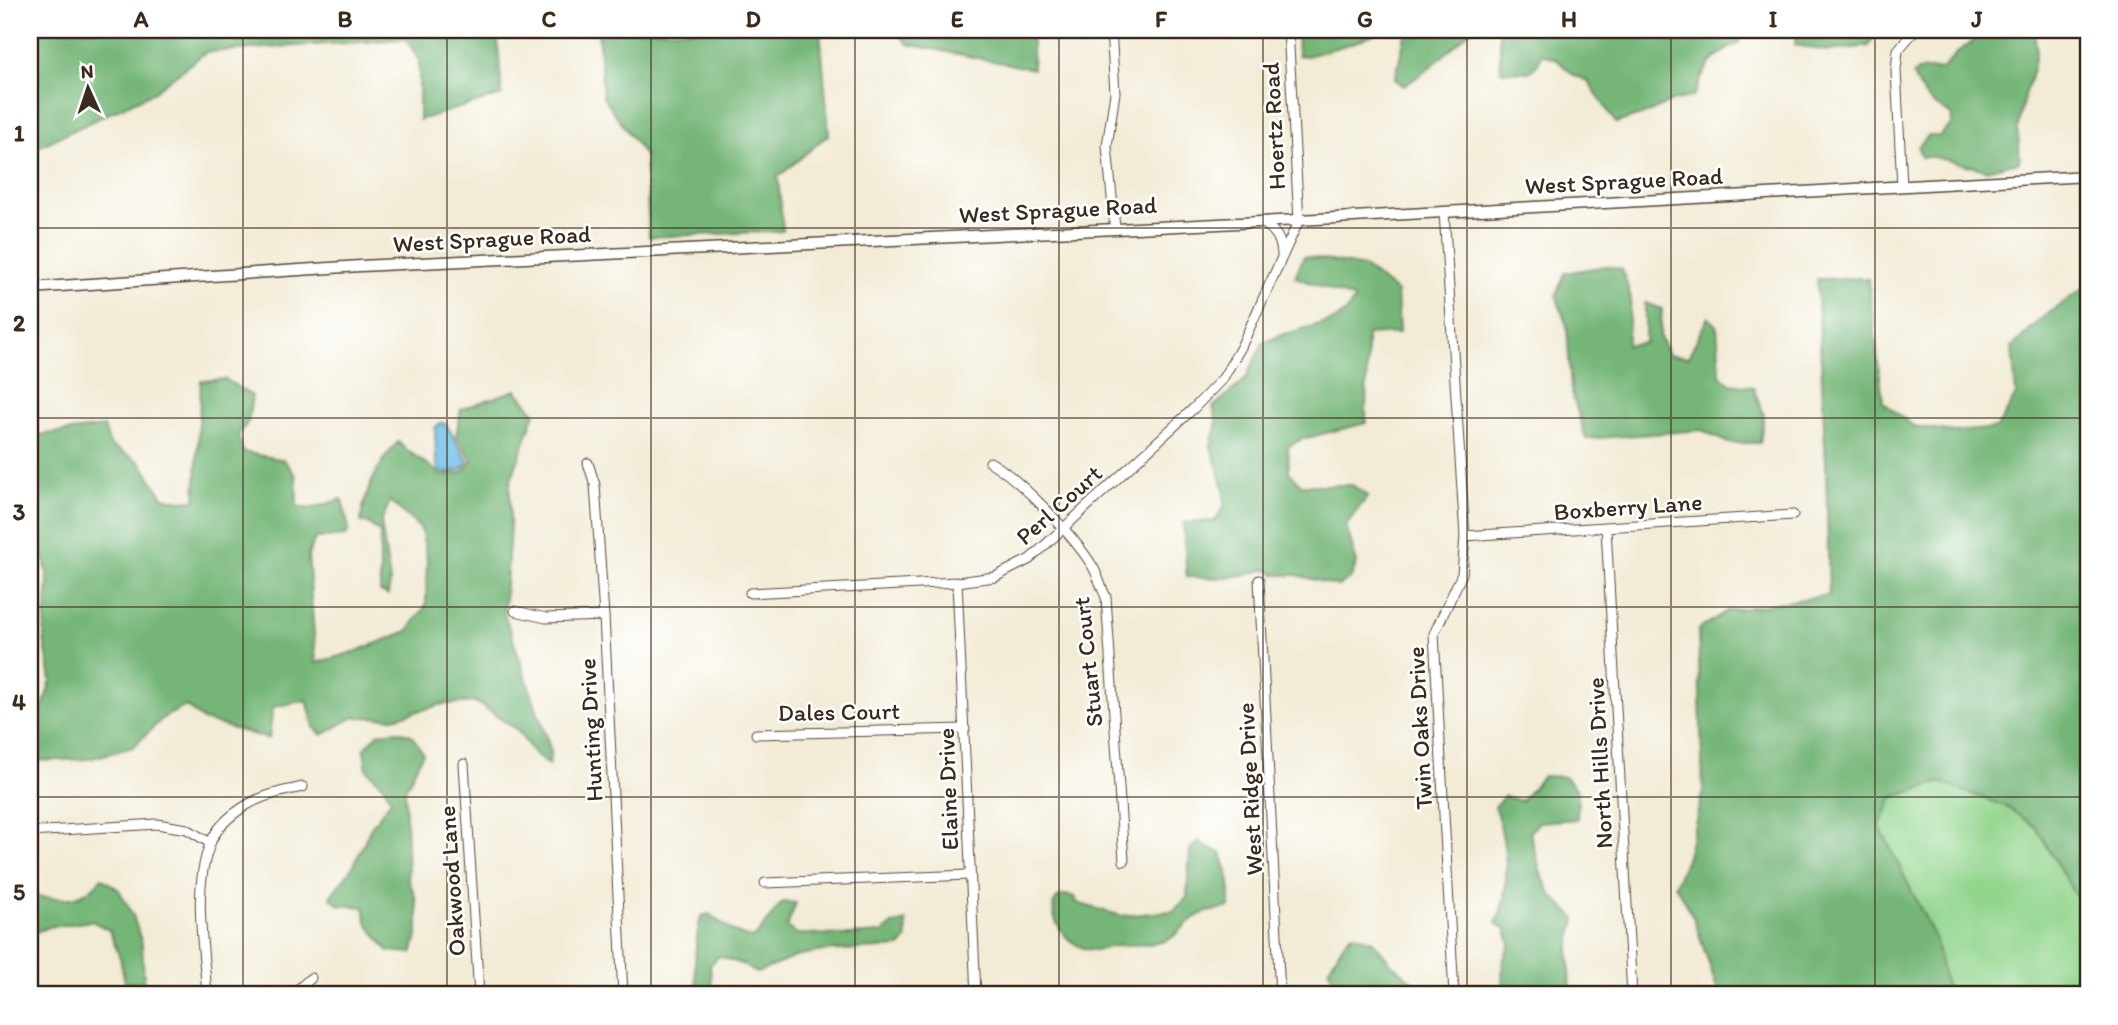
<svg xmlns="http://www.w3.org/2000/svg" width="2118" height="1025" viewBox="0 0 2118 1025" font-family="Itim,sans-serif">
<rect width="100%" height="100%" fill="#fff"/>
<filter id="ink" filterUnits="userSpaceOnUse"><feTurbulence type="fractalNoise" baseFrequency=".0143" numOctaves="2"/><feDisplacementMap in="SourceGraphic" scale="14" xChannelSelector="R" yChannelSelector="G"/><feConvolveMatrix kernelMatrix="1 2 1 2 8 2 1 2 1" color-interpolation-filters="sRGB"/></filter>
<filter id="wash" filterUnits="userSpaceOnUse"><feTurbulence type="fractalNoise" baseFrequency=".00686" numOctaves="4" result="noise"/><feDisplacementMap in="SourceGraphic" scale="28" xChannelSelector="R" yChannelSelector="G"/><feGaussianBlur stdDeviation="1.57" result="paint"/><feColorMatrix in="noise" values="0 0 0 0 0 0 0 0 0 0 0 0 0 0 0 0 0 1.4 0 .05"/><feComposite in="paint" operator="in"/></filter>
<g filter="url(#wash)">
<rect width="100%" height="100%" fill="#f2ebd5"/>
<!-- green -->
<polygon fill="#92d58d" stroke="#668056" stroke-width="2" points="1940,782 2005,806 2036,827 2085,912 2088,911 2088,995 1948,995 1935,938 1879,826 1893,797"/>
<!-- forest -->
<g fill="#75b678" stroke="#58704b" stroke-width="2">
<polygon points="30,30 497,30 502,95 419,120 419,60 406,39 206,52 152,93 30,151"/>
<polygon points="598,30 820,30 829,134 778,177 783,231 649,237 645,156 603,97"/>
<polygon points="895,30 1031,30 1033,69 908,44"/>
<path d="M1297 30H1471C1450 50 1428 71 1404 86L1395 79 1406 31 1383 30 1353 43 1307 56 1298 55Z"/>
<path d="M1499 30H1739V43C1707 59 1707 66 1693 97L1674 100 1650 112 1616 123 1588 81 1574 75 1556 59 1542 54 1537 65 1529 72 1501 71Z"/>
<polygon points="1797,30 1876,30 1869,46 1828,51 1795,45"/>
<path d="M1990 30H2033C2044 61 2020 95 2018 128 2017 139 2021 150 2019 162L1986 170 1934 157H1921L1918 147 1928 136H1940L1951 125 1952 115C1932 105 1921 96 1913 75L1917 71 1942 69 1959 51Z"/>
<polygon points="1304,256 1364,267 1397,292 1399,333 1367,335 1366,423 1302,439 1288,446 1289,472 1301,485 1352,485 1368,496 1346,525 1357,563 1350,579 1338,586 1297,575 1276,575 1269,569 1227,578 1187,577 1183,523 1215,521 1224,507 1224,489 1211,446 1217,422 1213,407 1245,380 1263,343 1281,335 1335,320 1346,312 1355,299 1295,277"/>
<polygon points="1606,266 1622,269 1631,298 1627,345 1645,343 1645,303 1662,309 1660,337 1668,355 1688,357 1708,317 1717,327 1720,375 1730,384 1753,387 1764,415 1760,443 1728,443 1702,430 1586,439 1571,390 1567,326 1556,295 1565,273"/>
<polygon points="1868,278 1883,402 1913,426 1955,432 1997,428 2016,395 2012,347 2042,318 2088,285 2088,911 2085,912 2036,827 2005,806 1940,782 1893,797 1879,826 1935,938 1948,995 1732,995 1717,988 1694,919 1675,885 1687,856 1703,791 1698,630 1727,611 1829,595 1826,465 1817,279"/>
<path d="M225 379 252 396 248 422 238 435 243 452 284 460 296 476 297 506 310 509 342 499 349 529 346 536 315 538 308 555 316 663 357 651 408 631 426 605 427 558 421 529 390 501 381 522 390 582 388 595 380 592V533L370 524 361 522C363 494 379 462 398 442 411 456 428 462 441 476L464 472 472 460 456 436 461 409 516 390 535 413 510 483V528L504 613 551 751 549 765 535 755 517 730 476 702 443 704 394 718 354 717 322 735 314 727 307 700 273 707 269 739 203 720 186 706 164 717 133 747 89 759 30 761V731L36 729 51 680 44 638 48 581 44 555 30 524V436L104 427 110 445 140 462 163 497 180 501 195 500 201 381Z"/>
<path d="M397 731 412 735 423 753 405 790 408 880C420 901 421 931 412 953L388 951 367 923 364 907 340 905 330 897 354 865 371 827 391 800 384 786 367 770 364 749 379 733Z"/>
<path d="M1543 776 1565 777 1578 791 1577 819 1539 822 1530 832 1541 874 1552 896 1576 919 1569 948 1571 995H1507C1500 977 1500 962 1510 945L1506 929 1496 923C1513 890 1506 841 1495 807L1504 796 1521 801Z"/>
<path d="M1199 840 1204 846 1221 853 1230 882V907C1219 910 1203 911 1194 918 1184 925 1176 938 1164 941 1149 946 1131 944 1115 946 1108 947 1100 950 1094 950 1054 948 1036 884 1075 897L1077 903 1122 916 1173 911 1187 898 1190 850Z"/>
<path d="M102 878 119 890 133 916 142 944 144 981 125 983 120 958 109 930 92 921 49 927 30 934V896C61 898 79 906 102 878Z"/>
<path d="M782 902 796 903 787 927 797 934 849 935 882 933 892 925 906 921 907 939 900 947 823 951 800 955 756 973 744 965 719 956 710 965 713 995H698C693 970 695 941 701 916L709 914C721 923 740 939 755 937Z"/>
<path d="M1352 934 1373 941 1391 963 1415 984 1432 995H1342L1328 969C1337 956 1340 944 1352 934Z"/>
</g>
<!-- water -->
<polygon fill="#68bbe4" stroke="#527281" stroke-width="2" points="441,423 446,424 468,461 463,469 447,473 439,472 436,461 435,428"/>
</g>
<g filter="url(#ink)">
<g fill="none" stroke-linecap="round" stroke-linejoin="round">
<defs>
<g id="minor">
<polyline points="1111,30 1115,93 1107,146 1115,228"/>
<polyline points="1902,186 1896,70 1898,50 1915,30"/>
<polyline points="1444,212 1465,536 1462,574 1434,634 1454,995"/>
<path d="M1261 222C1274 229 1281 238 1282 254"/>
<path d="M990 462C1021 480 1074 536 1093 567 1098 576 1101 587 1106 597L1124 861"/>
<polyline points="588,463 595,485 604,616 623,995"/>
<polyline points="1606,528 1632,995"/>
<polyline points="1465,536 1793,515"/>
<polyline points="1259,580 1280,995"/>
<polyline points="957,582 976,995"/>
<polyline points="750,593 957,582 995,577 1030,559 1194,408 1223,378 1241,347 1299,220 1288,30"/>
<polyline points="515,611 546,618 604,616"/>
<polyline points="756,734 965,729"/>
<polyline points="464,764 479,995"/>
<polyline points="30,832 157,824 187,829 210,843"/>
<polyline points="765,883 970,875"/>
<path d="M207 995C204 947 192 890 210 844 216 828 232 814 247 805 263 795 284 791 303 787"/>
<polyline points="246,995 295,992 311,978"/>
</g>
<polyline id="tertiary" points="30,288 360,266 1299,220 2088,176"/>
</defs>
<!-- minor casing -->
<use href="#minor" stroke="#564739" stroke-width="11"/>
<!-- tertiary casing -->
<use href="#tertiary" stroke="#564739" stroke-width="13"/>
<!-- minor -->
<use href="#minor" stroke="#fff" stroke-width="9"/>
<!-- tertiary -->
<use href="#tertiary" stroke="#fff" stroke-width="10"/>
</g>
</g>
<!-- grid -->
<path fill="none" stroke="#3b2a1e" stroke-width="2" stroke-opacity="0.55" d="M243 30V995M447 30V995M651 30V995M855 30V995M1059 30V995M1263 30V995M1467 30V995M1671 30V995M1875 30V995M30 228H2088M30 418H2088M30 607H2088M30 797H2088"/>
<g text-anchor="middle" stroke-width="5" stroke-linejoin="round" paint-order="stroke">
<!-- street labels -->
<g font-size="24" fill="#3b2a1e" stroke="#fff">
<text transform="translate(1274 126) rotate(-93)" y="8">Hoertz Road</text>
<text transform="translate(1624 181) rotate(-3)" y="8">West Sprague Road</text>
<text transform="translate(1058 210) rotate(-3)" y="8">West Sprague Road</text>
<text transform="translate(492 239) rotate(-3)" y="8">West Sprague Road</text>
<text transform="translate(1059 505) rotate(-42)" y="8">Perl Court</text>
<text transform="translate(1628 507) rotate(-4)" y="8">Boxberry Lane</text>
<text transform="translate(1088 662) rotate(-96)" y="8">Stuart Court</text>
<text transform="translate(839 712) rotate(-1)" y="8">Dales Court</text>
<text transform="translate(1420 728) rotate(-93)" y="8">Twin Oaks Drive</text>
<text transform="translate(591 730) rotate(-93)" y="8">Hunting Drive</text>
<text transform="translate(1600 763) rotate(-93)" y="8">North Hills Drive</text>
<text transform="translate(948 789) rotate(-92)" y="8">Elaine Drive</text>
<text transform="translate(1250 789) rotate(-93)" y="8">West Ridge Drive</text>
<text transform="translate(452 881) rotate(-94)" y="8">Oakwood Lane</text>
</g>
</g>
<!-- margin -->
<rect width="2118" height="1025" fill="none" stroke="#fff" stroke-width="77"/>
<!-- north arrow -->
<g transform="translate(88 88) rotate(357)" stroke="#ffffff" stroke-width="5" paint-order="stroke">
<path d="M0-5L12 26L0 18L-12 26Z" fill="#3b2a1e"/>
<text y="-10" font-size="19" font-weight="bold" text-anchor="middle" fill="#3b2a1e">N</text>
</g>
<rect x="38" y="38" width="2042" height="948" fill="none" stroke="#3b2a1e" stroke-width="2.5"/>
<g font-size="23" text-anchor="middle" font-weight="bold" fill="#3b2a1e">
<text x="141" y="27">A</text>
<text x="345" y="27">B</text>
<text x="549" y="27">C</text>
<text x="753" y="27">D</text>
<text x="957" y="27">E</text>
<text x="1161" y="27">F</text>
<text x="1365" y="27">G</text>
<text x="1569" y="27">H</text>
<text x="1773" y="27">I</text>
<text x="1977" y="27">J</text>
<text x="19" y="141">1</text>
<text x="19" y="331">2</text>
<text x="19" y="520">3</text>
<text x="19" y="710">4</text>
<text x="19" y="900">5</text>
</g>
</svg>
